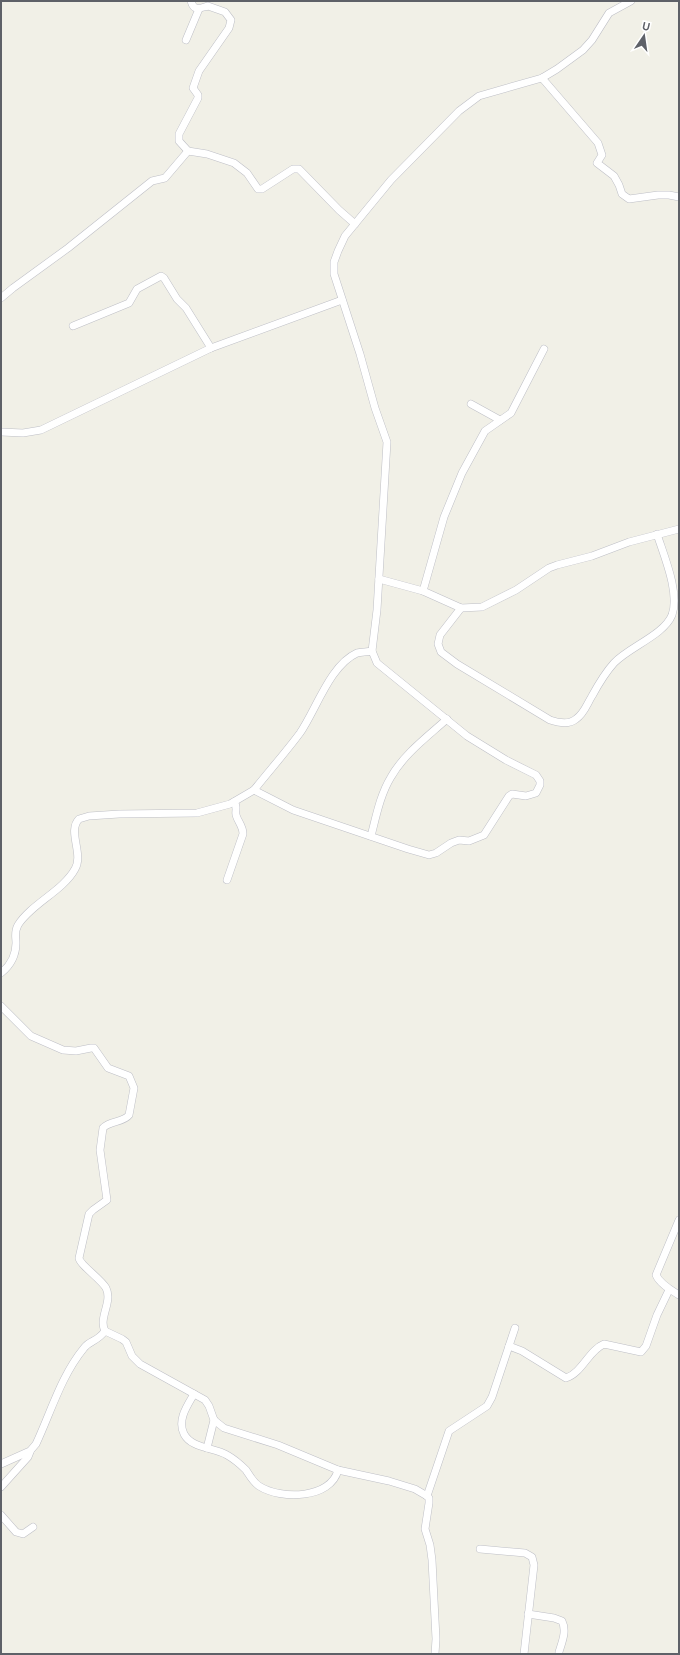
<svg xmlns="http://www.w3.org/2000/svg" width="680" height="1655" viewBox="0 0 680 1655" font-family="Figtree,sans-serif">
<rect width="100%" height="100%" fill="#f1f0e7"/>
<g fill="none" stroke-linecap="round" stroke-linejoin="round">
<defs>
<g id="street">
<path d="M191 1C194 12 200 8 208 6L225 12 231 20 229 28 199 71 193 88 198 95V98L179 134V141L188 151 207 154 234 163 247 173 258 189H262L293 169H299L339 210 355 224"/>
<polyline points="186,40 199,9"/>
<polyline points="542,78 598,143 602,155 597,163 614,176 619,185 622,194 629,199 658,195 669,195 679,197"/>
<polyline points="1,298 13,288 68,248 152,181 165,178 188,151"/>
<polyline points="73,326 129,303 137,289 161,276 164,278 177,299 186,308 211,348"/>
<polyline points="471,404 500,420"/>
<polyline points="1,432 23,433 41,430 211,348 342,300"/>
<polyline points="379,579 423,591 461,608 482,607 516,590 549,568 557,565 592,556 629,542 679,529"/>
<polyline points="423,591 444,517 462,473 485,431 511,413 544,349"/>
<path d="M461 608 440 635 438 644 441 652 457 664 550 720C559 723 569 725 576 719 584 714 587 704 592 696 598 685 605 673 614 663 629 647 664 635 672 615 680 593 664 556 657 534"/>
<path d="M254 790C269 771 286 752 300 733 316 710 330 665 357 653 361 652 367 652 372 651"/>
<path d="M371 836C376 817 380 795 391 777 404 754 427 737 447 719"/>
<path d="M227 880 243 834C243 826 238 822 236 815 235 809 238 807 234 802"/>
<path d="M1 973C11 965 16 956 16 943 16 937 14 932 18 925 31 904 63 891 75 869 84 854 67 831 79 819L89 816 119 814 197 813 230 804 254 790 293 810 408 849 429 855 436 853 451 843 459 840 469 841 484 835 509 796 512 794 526 796 536 793 540 785V781L536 775 506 760 467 736 377 663 372 651 377 610 387 442 375 408 360 354 334 274V262L338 251 345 236 391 180 459 111 479 96 542 78 557 69 583 50 592 40 609 13 631 1"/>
<path d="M1 1006 31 1036 63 1050 76 1051 91 1048H94L108 1068 129 1076 134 1088 129 1115C123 1123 110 1120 103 1128L100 1150 107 1200 93 1210 89 1214 79 1258C80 1265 101 1279 106 1288 113 1302 98 1318 105 1331 97 1342 90 1340 84 1348 61 1376 51 1412 36 1444L30 1451 1 1464"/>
<path d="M679 1220 656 1275C660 1284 671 1290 679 1295"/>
<polyline points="105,1331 122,1339 126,1342 132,1356 140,1364 205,1400 209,1406 214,1420 224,1428 278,1445 338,1470 389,1481 415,1489 427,1496 429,1498 429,1503 425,1529 430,1545 432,1560 436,1639 435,1654"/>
<polyline points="509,1346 515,1328"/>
<path d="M194 1394C187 1406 177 1420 184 1434 192 1449 214 1447 227 1455 234 1459 240 1464 246 1470 250 1476 253 1482 259 1486 281 1500 331 1499 338 1470"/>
<polyline points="207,1448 214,1420"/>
<polyline points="1,1487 28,1457 30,1452"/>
<path d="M427 1496 449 1431 487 1406 492 1397 509 1346 522 1351 566 1378C582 1373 589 1350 604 1344L641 1352 646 1346 657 1315 669 1290"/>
<polyline points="1,1515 16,1532 23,1534 33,1527"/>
<polyline points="480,1549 525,1553 532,1557 534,1565 524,1654"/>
<path d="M528 1614 554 1618 562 1621C567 1631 562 1642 559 1652"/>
</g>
</defs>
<!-- street casing -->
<use href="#street" stroke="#bebfc6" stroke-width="8"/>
<!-- street -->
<use href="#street" stroke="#fff" stroke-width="7"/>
</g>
<!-- border -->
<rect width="680" height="1655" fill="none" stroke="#5e6168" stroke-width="4"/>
<!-- north arrow -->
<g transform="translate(644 36) rotate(13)" stroke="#ffffff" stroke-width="3" paint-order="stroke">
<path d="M0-3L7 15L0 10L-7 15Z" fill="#5e6168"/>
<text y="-6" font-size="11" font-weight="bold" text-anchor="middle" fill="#5e6168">U</text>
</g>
</svg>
